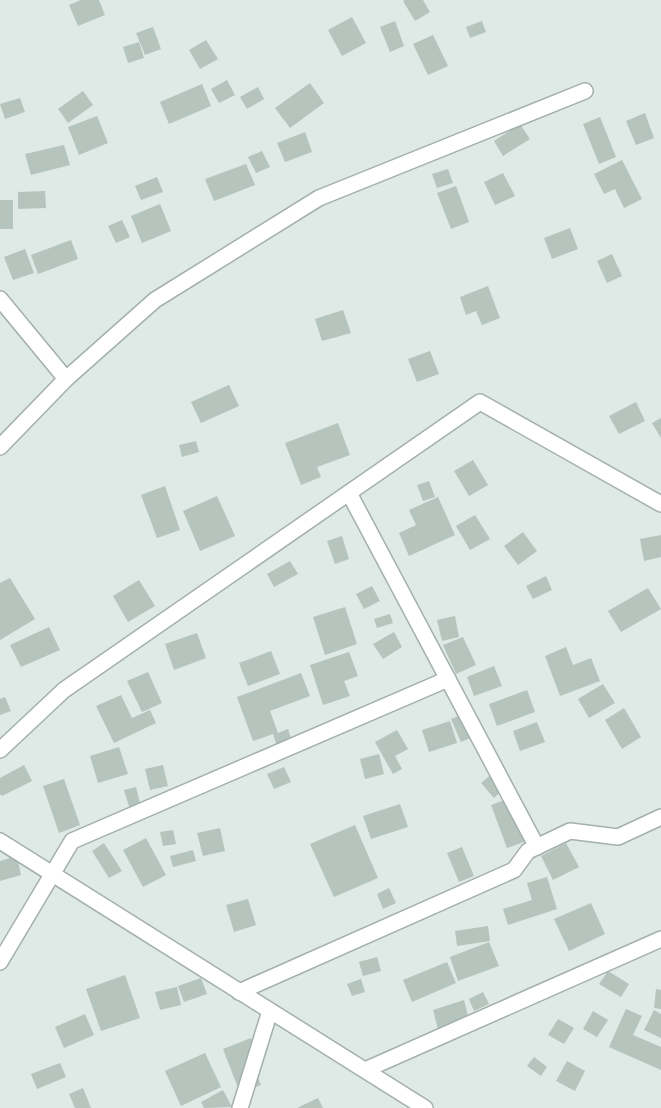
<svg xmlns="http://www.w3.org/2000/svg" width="661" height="1108" viewBox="0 0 661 1108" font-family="'Open Sans',sans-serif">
<rect width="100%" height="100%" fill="#dfe9e5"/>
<!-- building -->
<g fill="#b5c4bd">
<polygon points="81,0 99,0 105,15 78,26 69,5"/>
<polygon points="405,0 423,0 430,12 415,21 403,1"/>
<polygon points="352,17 366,43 342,56 328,30"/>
<polygon points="395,21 404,46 390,52 380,27"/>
<polygon points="482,21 486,32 470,38 466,27"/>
<polygon points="153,27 161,49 145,55 136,33"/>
<polygon points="433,35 448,66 428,75 413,44"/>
<polygon points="206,40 218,59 200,69 189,50"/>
<polygon points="139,42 144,58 128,63 123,47"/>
<polygon points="227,80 235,95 219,103 211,89"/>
<polygon points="310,83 324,103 290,128 275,108"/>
<polygon points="202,84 211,106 169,124 160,102"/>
<polygon points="258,87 264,99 247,109 240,97"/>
<polygon points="83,91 93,105 68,123 58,109"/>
<polygon points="20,98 25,112 5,119 0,104"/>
<polygon points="645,113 654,138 636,145 626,121"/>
<polygon points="97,116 108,143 79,155 68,127"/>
<polygon points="600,117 616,157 599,164 583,124"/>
<polygon points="520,124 530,139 503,156 494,141"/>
<polygon points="305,132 312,152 285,162 277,143"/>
<polygon points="64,145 70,165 31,175 25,154"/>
<polygon points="262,151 270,167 256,173 248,157"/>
<polygon points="622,160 642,199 624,208 615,189 604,194 594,174"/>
<polygon points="246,164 255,185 214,201 205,179"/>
<polygon points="448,169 453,183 437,188 432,174"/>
<polygon points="503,173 515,196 495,205 484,182"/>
<polygon points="157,177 163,192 141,200 135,186"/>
<polygon points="456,186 469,222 451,229 437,193"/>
<polygon points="45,191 46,208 18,209 18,192"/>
<rect x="0" y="200" width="13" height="29"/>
<polygon points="160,204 171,231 142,243 131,216"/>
<polygon points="122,220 130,237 116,243 108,226"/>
<polygon points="570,228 578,249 552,259 544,238"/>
<polygon points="71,240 78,259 38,274 31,255"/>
<polygon points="25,249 34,273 13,280 4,257"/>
<polygon points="612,254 622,276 607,283 597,261"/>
<polygon points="488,286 500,318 482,325 476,311 466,315 460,297"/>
<polygon points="343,310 351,333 322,341 315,319"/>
<polygon points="430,351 439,374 417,382 408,359"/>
<polygon points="229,385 239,406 201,423 191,402"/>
<polygon points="636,402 645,421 619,434 609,416"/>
<polygon points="661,418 661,438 652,423"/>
<polygon points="338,423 350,455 317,467 321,477 301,485 285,443"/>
<polygon points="196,441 199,452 182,457 179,445"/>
<polygon points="473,460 488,485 469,496 454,471"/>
<polygon points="429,481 435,497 423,501 417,485"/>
<polygon points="165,486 180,530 157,538 141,495"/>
<polygon points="217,496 235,536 200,551 183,511"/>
<polygon points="438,497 455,535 409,556 399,533 416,525 409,510"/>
<polygon points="475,515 490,539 470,550 456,526"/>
<polygon points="523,532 537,551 518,565 504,546"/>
<polygon points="661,535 661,557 644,561 640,539"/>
<polygon points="342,536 349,559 335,564 327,541"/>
<polygon points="290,561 298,574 274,587 267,574"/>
<polygon points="546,576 552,590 533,599 526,586"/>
<polygon points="10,578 35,619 0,640 0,583"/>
<polygon points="139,580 155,606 128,622 113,596"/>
<polygon points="372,586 380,601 364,609 356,594"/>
<polygon points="648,588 661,609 621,632 608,611"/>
<polygon points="345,607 357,644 325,655 313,617"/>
<polygon points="390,614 393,623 377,628 374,619"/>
<polygon points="455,616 459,637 442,641 437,620"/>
<polygon points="49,627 60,650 21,667 10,645"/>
<polygon points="394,632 402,647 383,659 373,644"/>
<polygon points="197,633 206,658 174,670 165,644"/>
<polygon points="463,637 476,665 456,674 443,645"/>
<polygon points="566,647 573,665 591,658 600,681 560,696 545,656"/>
<polygon points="271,651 280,674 248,686 239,663"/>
<polygon points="349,652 358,676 344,681 350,696 323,705 310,665"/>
<polygon points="494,666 502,686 474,696 467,677"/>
<polygon points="148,672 162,703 142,712 127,681"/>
<polygon points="301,673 310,696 270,711 278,733 288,729 292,741 277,746 273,734 253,741 237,697"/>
<polygon points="603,684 615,703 589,718 578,699"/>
<polygon points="527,690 535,712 497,726 489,704"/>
<polygon points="121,695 132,718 150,710 156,723 114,743 96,706"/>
<polygon points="5,697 11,711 0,715 0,699"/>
<polygon points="624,708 641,737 622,749 605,720"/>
<polygon points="465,713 475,736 461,742 451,719"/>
<polygon points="450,721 457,743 429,752 422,730"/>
<polygon points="537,722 545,742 520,751 513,731"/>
<polygon points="397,730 408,749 395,756 402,769 393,774 375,742"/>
<polygon points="119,747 128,774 98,783 90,756"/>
<polygon points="379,754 384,774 365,779 360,759"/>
<polygon points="24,765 32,781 2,796 0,794 0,778"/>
<polygon points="163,765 168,786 150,790 145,769"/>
<polygon points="284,767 291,782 274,789 267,774"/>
<polygon points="493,773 505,788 494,798 481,783"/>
<polygon points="64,779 80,825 59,833 43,786"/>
<polygon points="136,787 141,807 130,810 124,790"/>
<polygon points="510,798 526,841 507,848 491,805"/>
<polygon points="400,804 408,827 371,839 363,816"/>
<polygon points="355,825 378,878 334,897 310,844"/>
<polygon points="220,828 225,851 203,856 197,833"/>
<polygon points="173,830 176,844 163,846 160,832"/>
<polygon points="146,838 166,875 143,887 123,850"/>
<polygon points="104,843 122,871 109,878 92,851"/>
<polygon points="566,843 579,867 553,880 541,856"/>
<polygon points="462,847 474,876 459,882 447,853"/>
<polygon points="193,850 196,861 173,867 170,856"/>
<polygon points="17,856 21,875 0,881 0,861"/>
<polygon points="547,877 557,909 508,925 503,909 532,900 527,883"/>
<polygon points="389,888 396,903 383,909 377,894"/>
<polygon points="248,899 256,925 234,932 226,905"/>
<polygon points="591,903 605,934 569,951 554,919"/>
<polygon points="488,926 490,941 457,946 455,931"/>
<polygon points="489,942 499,966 458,981 450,957"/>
<polygon points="377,957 381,971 363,976 359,962"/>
<polygon points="447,962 456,983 412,1002 403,980"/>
<polygon points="608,971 629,984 621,997 599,984"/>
<polygon points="125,975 140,1018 101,1031 86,989"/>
<polygon points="201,978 207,994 184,1002 178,986"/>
<polygon points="361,979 365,992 352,996 347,984"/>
<polygon points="177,987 181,1005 160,1010 155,992"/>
<polygon points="656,989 661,990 661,1009 654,1008"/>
<polygon points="483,992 489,1004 474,1011 469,999"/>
<polygon points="464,1000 469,1020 438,1029 433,1010"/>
<polygon points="626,1009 642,1016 633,1035 661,1047 661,1070 609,1047"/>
<polygon points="654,1010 661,1014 661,1038 644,1030"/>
<polygon points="593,1011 608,1020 597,1037 583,1029"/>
<polygon points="85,1014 94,1035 64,1048 55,1027"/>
<polygon points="558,1019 574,1028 564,1044 548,1035"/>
<polygon points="251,1038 259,1057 251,1060 261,1085 240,1093 223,1049"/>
<polygon points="205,1053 221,1087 181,1106 165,1071"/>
<polygon points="534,1057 547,1067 541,1076 527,1066"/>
<polygon points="567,1061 585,1071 575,1091 556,1081"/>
<polygon points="60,1063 66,1077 37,1089 31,1074"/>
<polygon points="83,1088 91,1108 75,1108 69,1094"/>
<polygon points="223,1090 232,1107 204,1108 201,1102"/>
<polygon points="318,1098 323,1108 297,1108"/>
</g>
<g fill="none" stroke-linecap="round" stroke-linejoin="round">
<defs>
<g id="minor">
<polyline points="0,299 66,379"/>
<polyline points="349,493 537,847"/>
<polyline points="0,750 64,690 480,402 661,504"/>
<polyline points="0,841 425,1108"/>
<polyline points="0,962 72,841 448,679"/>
<polyline points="239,992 514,870 528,851 570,831 618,837 661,817"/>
<polyline points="365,1070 661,939"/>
<polyline points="240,1108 270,1011"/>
</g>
<polyline id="tertiary" points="0,447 66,379 155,300 319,198 585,91"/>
</defs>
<!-- minor casing -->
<use href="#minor" stroke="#a3b0ab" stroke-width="18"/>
<!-- tertiary casing -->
<use href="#tertiary" stroke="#a3b0ab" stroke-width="18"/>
<!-- minor -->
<use href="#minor" stroke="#fff" stroke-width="15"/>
<!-- tertiary -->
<use href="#tertiary" stroke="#fff" stroke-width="15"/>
</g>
</svg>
